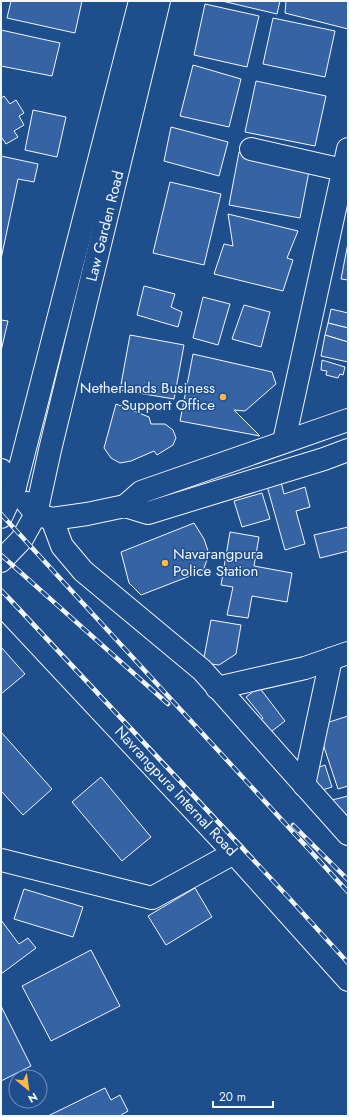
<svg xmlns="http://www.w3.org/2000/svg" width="349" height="1117" viewBox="0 0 349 1117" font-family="Jost,sans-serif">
<rect width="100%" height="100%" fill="#1f4e8c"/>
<!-- building -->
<g fill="#3563a3" stroke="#f2f6ff">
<polygon points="11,1 82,1 75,33 7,18"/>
<polygon points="222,1 280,1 277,14"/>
<polygon points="286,1 348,1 348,29 285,13"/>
<polygon points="205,4 259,16 247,67 194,55"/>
<polygon points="273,18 335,31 325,77 263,64"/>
<polygon points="1,30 60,43 52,76 1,66"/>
<polygon points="193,65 241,79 229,127 180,116"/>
<polygon points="256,81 326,96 315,146 245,132"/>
<polygon points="4,96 10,104 16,100 24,113 19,116 24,125 14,131 18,137 6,144 2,138 1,139 1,98"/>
<polygon points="33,110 66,117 57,157 25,150"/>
<polygon points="171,127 228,142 219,176 164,161"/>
<polygon points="239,152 310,166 300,218 229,205"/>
<polygon points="1,156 38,164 34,182 18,179 1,259"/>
<polygon points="170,182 221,194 204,265 153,253"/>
<polygon points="228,214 298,231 287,258 293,260 283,291 214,274 224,244 233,246"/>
<polygon points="348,243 348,280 341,279"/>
<polygon points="144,286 175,294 171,307 182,312 178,327 137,315"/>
<polygon points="203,297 230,304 218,345 193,338"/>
<polygon points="244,305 270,312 261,347 232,339"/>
<polygon points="331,309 348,313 348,328 328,323"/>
<polygon points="1,320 8,321 1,351"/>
<polygon points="328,323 348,328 348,342 325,335"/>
<polygon points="130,335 184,345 174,399 120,390"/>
<polygon points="325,335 348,342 348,362 321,356"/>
<polygon points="193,354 272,372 276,384 245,411 234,410 260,436 180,421"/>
<polygon points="322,360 345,367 343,375 340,374 338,378 326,375 327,371 321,370"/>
<polygon points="116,404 149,417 151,424 165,424 173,430 176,438 173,445 157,455 154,451 131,461 120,463 111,458 104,448"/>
<polygon points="281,482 284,494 305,487 310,507 296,511 305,544 285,550 267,486"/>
<polygon points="262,493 270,519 242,527 234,501"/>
<polygon points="194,523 204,539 209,554 203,571 141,595 129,583 121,552"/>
<polygon points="348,527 348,551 320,558 314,535"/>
<polygon points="230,532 259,537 254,566 292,573 287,602 252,596 248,618 227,615 233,587 221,585"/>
<polygon points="211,620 241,625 236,654 219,665 203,663"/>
<polygon points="1,647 25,674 1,694"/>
<polygon points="259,687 285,721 263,738 253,726 263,718 246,697"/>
<polygon points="348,716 348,786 338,789 317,726"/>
<polygon points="1,732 52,789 23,815 1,791"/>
<polygon points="325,765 332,787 313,793 317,768"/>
<polygon points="101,777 151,837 122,861 72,802"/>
<polygon points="348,796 348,826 324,802"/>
<polygon points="195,888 212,917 166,945 148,916"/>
<polygon points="24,889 83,907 73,937 14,919"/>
<polygon points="1,920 19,944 28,938 36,948 1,974"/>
<polygon points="91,950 120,1006 51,1041 22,986"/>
<polygon points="1,1006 31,1066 1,1081"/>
<polygon points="105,1088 111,1100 120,1095 128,1111 121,1115 122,1116 48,1116"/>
</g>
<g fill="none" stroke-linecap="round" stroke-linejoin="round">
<defs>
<g id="minor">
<polyline points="251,149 343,170"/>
<polyline points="284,441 348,149"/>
<polyline points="1,470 15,487"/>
<polyline points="52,519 62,546 83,571 202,670 348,834"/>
<polyline points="1,604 234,853 348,980"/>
<polyline points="217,688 305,668 348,653"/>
<polyline points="304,785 331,659"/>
<polyline points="1,860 152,898 234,853"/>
</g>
<g id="major">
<polyline points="27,503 36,514 52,519 87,514 125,506 148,513 324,459 348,450"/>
<polyline points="125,506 141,492 348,420"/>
<polyline points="1,517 15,487 140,1"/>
<polyline points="1,561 22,539 36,514 50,450 159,1"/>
</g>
</defs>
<!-- minor casing -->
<use href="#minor" stroke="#f2f6ff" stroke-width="24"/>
<!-- major casing -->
<use href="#major" stroke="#f2f6ff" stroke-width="24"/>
<!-- minor -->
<use href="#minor" stroke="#1f4e8c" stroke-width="22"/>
<!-- major -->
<use href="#major" stroke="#1f4e8c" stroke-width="22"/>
<defs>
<g id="rail">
<polyline points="1,514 348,892"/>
<polyline points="1,555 168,704"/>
<polyline points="1,590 290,899 348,963"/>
<polyline points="293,825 348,880"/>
</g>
</defs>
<!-- rail casing -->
<use href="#rail" stroke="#f2f6ff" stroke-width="4.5"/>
<!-- rail -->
<use href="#rail" stroke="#1f4e8c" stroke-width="3" stroke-dasharray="9" stroke-linecap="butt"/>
</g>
<!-- markers -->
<g fill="#ffb74d" stroke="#1f4e8c" stroke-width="1.5">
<circle cx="223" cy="397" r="4"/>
<circle cx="165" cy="563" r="4"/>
</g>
<g text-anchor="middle" stroke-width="3" stroke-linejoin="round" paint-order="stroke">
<!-- street labels -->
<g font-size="15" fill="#f2f6ff" stroke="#1f4e8c">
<text transform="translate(105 226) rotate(-76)" y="5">Law Garden Road</text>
<text transform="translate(176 791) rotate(47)" y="5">Navrangpura Internal Road</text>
</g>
<!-- poi labels -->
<g font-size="15" fill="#f2f6ff" stroke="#1f4e8c" text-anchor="end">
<text x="215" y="393">Netherlands Business<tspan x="215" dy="17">Support Office</tspan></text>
<text x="173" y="559" text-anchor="start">Navarangpura<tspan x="173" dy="17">Police Station</tspan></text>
</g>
</g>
<!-- border -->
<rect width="349" height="1117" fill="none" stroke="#f2f6ff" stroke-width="4"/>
<!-- north arrow -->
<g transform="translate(28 1089) rotate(151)"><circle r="19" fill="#1f4e8c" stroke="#7391ba"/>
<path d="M0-3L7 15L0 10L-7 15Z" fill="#ffb74d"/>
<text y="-6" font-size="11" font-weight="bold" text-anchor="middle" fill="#f2f6ff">N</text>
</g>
<!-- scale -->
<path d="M213 1101v6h60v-6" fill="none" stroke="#f2f6ff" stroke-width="2"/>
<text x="219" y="1101" font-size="12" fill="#f2f6ff" stroke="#1f4e8c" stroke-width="3" paint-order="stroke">20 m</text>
</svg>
